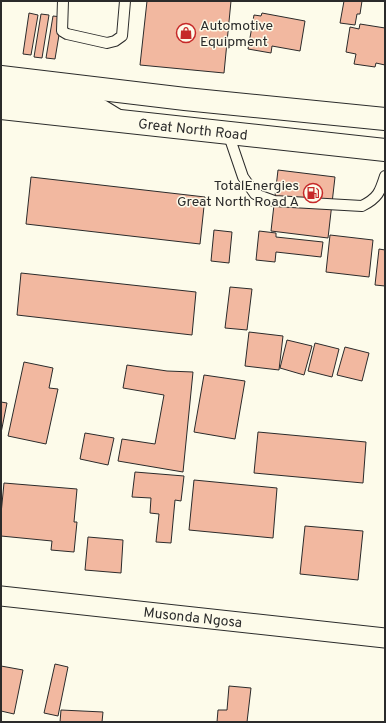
<svg xmlns="http://www.w3.org/2000/svg" width="386" height="723" viewBox="0 0 386 723" font-family="Overpass,sans-serif">
<rect width="100%" height="100%" fill="#fdfbea"/>
<!-- building -->
<g fill="#f2b8a0" stroke="#2b2b2b">
<polygon points="147,1 231,1 224,73 140,65"/>
<polygon points="344,1 362,1 360,14 357,14 355,25 340,23"/>
<polygon points="29,13 38,15 31,55 23,54"/>
<polygon points="262,13 305,21 300,51 272,46 271,53 248,49 254,15 261,16"/>
<polygon points="41,14 49,15 42,58 34,57"/>
<polygon points="53,16 62,17 55,59 46,58"/>
<polygon points="360,24 385,28 385,65 376,63 375,67 354,64 356,54 346,52 350,27 359,29"/>
<polygon points="278,170 335,177 328,238 271,231"/>
<polygon points="31,177 205,197 200,244 26,224"/>
<polygon points="214,230 232,232 229,263 211,261"/>
<polygon points="259,231 276,233 276,237 323,242 321,257 276,252 275,262 256,260"/>
<polygon points="330,235 373,240 369,277 326,272"/>
<polygon points="379,249 385,250 385,286 375,285"/>
<polygon points="21,273 196,292 192,335 17,315"/>
<polygon points="230,287 252,289 247,330 225,328"/>
<polygon points="249,332 283,336 279,370 245,366"/>
<polygon points="287,340 312,346 304,375 280,368"/>
<polygon points="315,343 339,349 332,377 308,371"/>
<polygon points="345,347 369,353 362,381 337,375"/>
<polygon points="24,362 53,368 49,388 58,389 46,444 8,436"/>
<polygon points="127,365 167,371 193,372 183,472 118,461 122,439 155,444 164,395 123,388"/>
<polygon points="204,375 245,381 235,439 194,432"/>
<polygon points="1,402 7,403 1,433"/>
<polygon points="258,432 366,442 363,483 254,473"/>
<polygon points="85,433 114,438 108,465 80,459"/>
<polygon points="135,472 184,476 181,501 175,500 171,543 156,542 159,514 150,513 151,498 132,497"/>
<polygon points="194,480 277,488 273,538 189,530"/>
<polygon points="4,483 77,489 74,522 77,522 74,552 51,550 52,541 1,536 1,514"/>
<polygon points="305,526 363,531 358,580 300,574"/>
<polygon points="88,537 123,540 121,573 85,570"/>
<polygon points="55,664 68,667 58,716 44,713"/>
<polygon points="1,666 23,670 14,714 1,711"/>
<polygon points="229,686 251,688 247,722 217,722 218,710 227,710"/>
<polygon points="61,710 103,712 102,722 60,722"/>
</g>
<g fill="none" stroke-linecap="round" stroke-linejoin="round">
<defs>
<g id="lane">
<polyline points="63,1 62,31 67,34 107,43 115,41 122,36 125,1"/>
<path d="M228 133 243 177 255 194 274 201 362 206C378 198 380 192 385 176"/>
</g>
<g id="street">
<polyline points="1,86 7,90 16,92 91,105 101,109 119,120"/>
<path id="s1" d="M1 596 385 638"/>
</g>
<g id="primary">
<polyline points="1,77 185,99 385,119"/>
<path id="s2" d="M1 108 385 150"/>
</g>
</defs>
<!-- lane casing -->
<use href="#lane" stroke="#2b2b2b" stroke-width="12"/>
<!-- street casing -->
<use href="#street" stroke="#2b2b2b" stroke-width="21"/>
<!-- primary casing -->
<use href="#primary" stroke="#2b2b2b" stroke-width="24"/>
<!-- lane -->
<use href="#lane" stroke="#fdfbea" stroke-width="10"/>
<!-- street -->
<use href="#street" stroke="#fdfbea" stroke-width="19"/>
<!-- primary -->
<use href="#primary" stroke="#fdfbea" stroke-width="22"/>
</g>
<!-- icons -->
<defs>
<symbol id="shop-ring" viewBox="-11 -11 22 22"><circle r="9.5" fill="#fdfbea" stroke="#c62828" stroke-width="1.5"/><path d="M-5-2.5h2.3a2.7 3.5 0 0 1 5.4 0H5L5.5 6h-11ZM-1.5-2.5h3a1.5 2.3 0 0 0-3 0Z" fill="#c62828"/></symbol>
<symbol id="fuel-ring" viewBox="-11 -11 22 22"><circle r="9.5" fill="#fdfbea" stroke="#c62828" stroke-width="1.5"/><path d="M-5.5-6h7V0h2V4h1.3V-2.5L3-4.5l.8-.8L6-3V5H2.5V1h-1V6h-7ZM-4.2-4.7v3.2H.2V-4.7Z" fill="#c62828"/></symbol>
</defs>
<g fill-rule="evenodd">
<use href="#shop-ring" x="175" y="22" width="22" height="22"/>
<use href="#fuel-ring" x="302" y="182" width="22" height="22"/>
</g>
<g text-anchor="middle" stroke-width="3" stroke-linejoin="round" paint-order="stroke">
<!-- poi labels -->
<g font-size="14" fill="#2b2b2b" stroke="#fdfbea" text-anchor="start">
<text x="200" y="30">Automotive<tspan x="200" dy="16">Equipment</tspan></text>
<text x="299" y="190" text-anchor="end">TotalEnergies<tspan x="299" dy="16">Great North Road A</tspan></text>
</g>
<!-- street labels -->
<g font-size="14" fill="#2b2b2b" stroke="#fdfbea">
<text dy="5" stroke="none"><textPath href="#s2" startOffset="193">Great North Road</textPath></text>
<text dy="5" stroke="none"><textPath href="#s1" startOffset="193">Musonda Ngosa</textPath></text>
</g>
</g>
<!-- border -->
<rect width="386" height="723" fill="none" stroke="#2b2b2b" stroke-width="4"/>
</svg>
